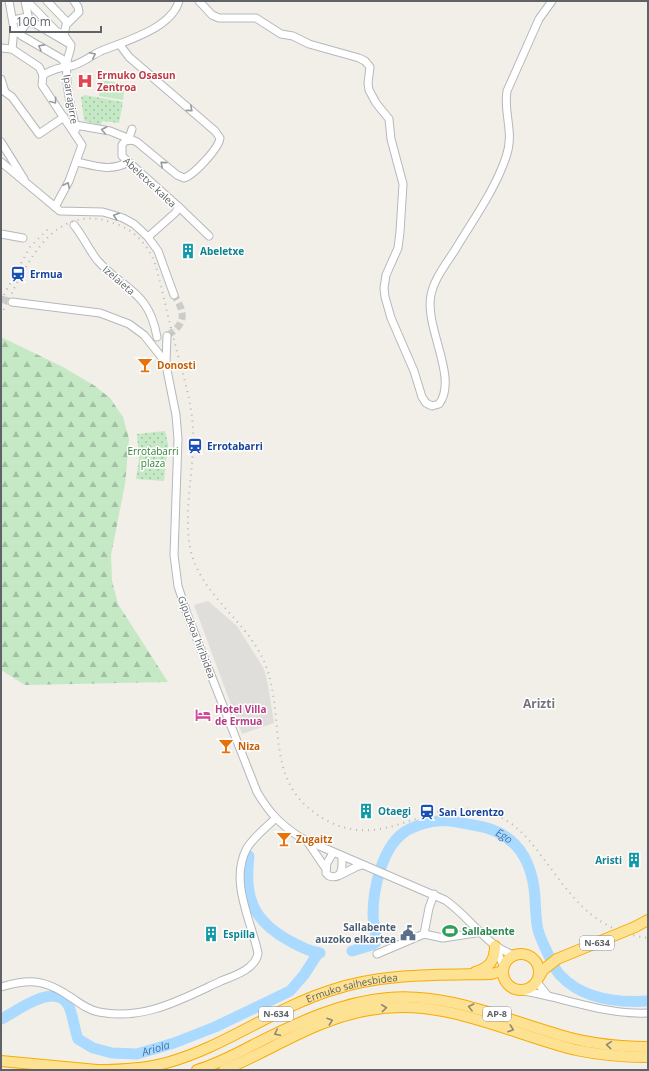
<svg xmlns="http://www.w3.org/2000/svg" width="649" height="1071" viewBox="0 0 649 1071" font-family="'Open Sans',sans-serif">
<defs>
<pattern id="forest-firs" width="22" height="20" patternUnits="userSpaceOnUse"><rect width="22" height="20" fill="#c5e8c5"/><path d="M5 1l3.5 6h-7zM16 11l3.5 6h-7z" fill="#a3c0a4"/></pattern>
<pattern id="park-dots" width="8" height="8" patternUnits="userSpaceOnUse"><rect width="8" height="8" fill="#c5e8c5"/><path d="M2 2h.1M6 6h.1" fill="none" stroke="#a3c0a4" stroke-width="1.8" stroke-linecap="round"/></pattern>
</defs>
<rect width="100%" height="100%" fill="#f1efe8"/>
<!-- industrial -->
<polygon fill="#e0deda" points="208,601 237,626 264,669 268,685 274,723 242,734 194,605"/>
<!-- green -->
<polygon fill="#c5e8c5" points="101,80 125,84 123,100 99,96"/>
<!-- forest -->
<polygon fill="url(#forest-firs)" points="1,337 63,367 95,386 110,398 123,417 129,439 125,484 111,555 112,581 118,604 168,682 25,685 1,670"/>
<!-- park -->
<g fill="url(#park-dots)">
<polygon points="85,95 123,102 119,123 102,121 101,125 84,121 81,97"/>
<polygon points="165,431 168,444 164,481 136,479 139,460 137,434"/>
</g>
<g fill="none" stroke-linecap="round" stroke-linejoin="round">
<!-- river -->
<g stroke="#aadaff" stroke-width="11">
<path d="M249 856C244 896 252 920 288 940 297 945 309 952 320 953"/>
<path id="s1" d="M352 951 372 945 376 942C377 932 373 924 373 915 373 889 382 846 406 831 412 827 419 825 426 823 441 818 457 822 473 825 510 830 529 852 534 888 536 902 535 917 538 930 541 940 546 950 550 958 553 964 556 972 561 976 583 999 617 1003 648 1001"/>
<path id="s2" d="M1 1019C16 1012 55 981 68 1005 73 1013 74 1029 78 1039L93 1048 112 1053 137 1054 174 1043 215 1027 290 991 304 975 318 953"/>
</g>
<!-- minor-tunnel -->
<g stroke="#ccccc8" stroke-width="7" stroke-dasharray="7 3.5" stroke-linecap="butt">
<polyline points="1,299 12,302"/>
<path d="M168 335C187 323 185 312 174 295"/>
</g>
<defs>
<g id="minor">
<polyline points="9,1 14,29 12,49"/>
<polyline points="25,1 29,20 68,43"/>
<polyline points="29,1 30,4 57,32 61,33"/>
<polyline points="47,1 67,22"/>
<path d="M74 1 78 7 79 12 66 25 64 35 71 45C71 52 67 56 67 63 65 84 71 109 76 129"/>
<path d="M199 1 212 15 219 18H256L281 34 293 36 309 44 359 58 365 61 370 67 368 83 369 90 376 103 389 119 391 139 403 184 400 232 398 248 386 275 384 288 385 297 391 318 414 371 422 397 426 403 432 406 439 404C459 378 424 327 431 295 434 279 446 264 455 250 473 220 495 190 506 157 515 132 503 114 507 91L539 19 552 1"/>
<polyline points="13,20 28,17"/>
<polyline points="14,29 22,36 62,59 66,65"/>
<polyline points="19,33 29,20"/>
<polyline points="1,48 12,49 39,67 43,75"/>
<path d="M43 75C53 69 60 67 71 66 81 64 92 55 101 51 125 41 171 29 179 1"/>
<polyline points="43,75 42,85 82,145 69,181 55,207"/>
<polyline points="1,79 5,92 12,97 39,134 64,117"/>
<path d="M75 125 110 131 137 142 177 175 184 178C194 175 219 148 220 138L215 131 129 57 120 45"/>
<polyline points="129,138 132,129"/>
<polyline points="132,140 125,141 122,145 122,156 179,207 175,213 148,237"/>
<polyline points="1,142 24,179"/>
<polyline points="1,162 60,211 103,212 123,218 134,224 148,237 158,251 174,295"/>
<path d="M77 162C95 166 111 172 128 162"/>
<polyline points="179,207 209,236"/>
<path d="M74 225C83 236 89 250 98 261 125 291 149 291 157 337"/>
<polyline points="1,234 23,238"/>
<path d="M12 302 100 313 129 324 144 335 163 359 167 370 176 415 178 439 174 555 178 586 187 614 257 792C270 814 280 824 301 838L445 900C469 916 487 947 514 955"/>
<polyline points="166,362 167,336"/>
<polyline points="307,841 326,869"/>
<path d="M333 853 327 863 326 873 329 876C344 880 342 866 342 856"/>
<polyline points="340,875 356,867 362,865"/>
<polyline points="424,934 429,908 434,894"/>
<polyline points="495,947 504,967"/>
<polyline points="377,954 424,934 443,938 482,932"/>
<polyline points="537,982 547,995"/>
<path d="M1 987C32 978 46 980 72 998 81 1004 88 1010 99 1012 144 1021 182 999 221 981 234 976 256 969 258 953 251 920 229 881 247 848 254 837 266 827 275 819"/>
<path d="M524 991C566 998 605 1015 648 1013"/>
</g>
<g id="highway">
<polyline points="635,927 648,920"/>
<circle cx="521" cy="972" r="18"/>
<path d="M475 972C489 968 495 961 495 946"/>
<polyline points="539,977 543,970 557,959"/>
<polyline points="1,1061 97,1070"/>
<path id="s3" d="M97 1070C120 1070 144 1069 166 1063 225 1047 274 1008 332 990 384 973 438 975 491 974L503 971"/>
<path d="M197 1070C218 1064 238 1053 257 1043 299 1022 341 1002 388 998 445 993 497 1016 550 1032 582 1043 614 1047 648 1047"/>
<path d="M224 1070C272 1050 316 1019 369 1010 442 996 507 1033 576 1050 600 1055 624 1057 648 1057"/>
</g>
</defs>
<!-- minor casing -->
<use href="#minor" stroke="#b5b8bc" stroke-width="9"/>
<!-- highway casing -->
<use href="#highway" stroke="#f9ab00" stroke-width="12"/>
<!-- minor -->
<use href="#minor" stroke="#fff" stroke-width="7"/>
<!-- highway -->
<use href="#highway" stroke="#fde293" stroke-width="10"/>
<!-- rail -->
<g stroke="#b6b7b8" stroke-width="2" stroke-dasharray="1 5" stroke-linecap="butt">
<polyline points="1,300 30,247 48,229"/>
<path d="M1 315C24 270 51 198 116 224 136 231 150 247 156 267 163 292 168 318 175 344 182 372 192 401 193 430 195 470 182 513 191 552 203 598 250 623 266 666 287 724 261 788 330 822 390 852 435 789 496 815 515 823 528 838 540 854 572 896 591 930 648 938"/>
</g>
<defs>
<polyline id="highway-bridge" points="557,959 635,927"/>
</defs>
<!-- highway-bridge casing -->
<use href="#highway-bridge" stroke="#f9ab00" stroke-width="12" stroke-linecap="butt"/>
<!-- highway-bridge -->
<use href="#highway-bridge" stroke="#fde293" stroke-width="10"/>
</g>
<!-- one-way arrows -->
<defs><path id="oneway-chevron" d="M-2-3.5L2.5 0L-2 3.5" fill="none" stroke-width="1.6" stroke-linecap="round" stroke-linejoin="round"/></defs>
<g stroke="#979a9d">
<use href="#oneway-chevron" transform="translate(41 47) rotate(-151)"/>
<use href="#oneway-chevron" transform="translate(93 55) rotate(-25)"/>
<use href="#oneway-chevron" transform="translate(54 101) rotate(54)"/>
<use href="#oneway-chevron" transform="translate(190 109) rotate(41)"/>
<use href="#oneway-chevron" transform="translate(104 130) rotate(-169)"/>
<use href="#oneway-chevron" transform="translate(163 164) rotate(-139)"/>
<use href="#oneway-chevron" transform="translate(67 185) rotate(-65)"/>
<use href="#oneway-chevron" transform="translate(116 216) rotate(-162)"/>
</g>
<g stroke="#8e8975">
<use href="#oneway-chevron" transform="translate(471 1007) rotate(-166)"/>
<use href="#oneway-chevron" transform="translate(384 1008) rotate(-6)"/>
<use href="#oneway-chevron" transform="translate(330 1021) rotate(-19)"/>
<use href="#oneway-chevron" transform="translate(511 1029) rotate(19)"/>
<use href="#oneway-chevron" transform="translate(277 1033) rotate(154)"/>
<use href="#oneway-chevron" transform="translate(609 1045) rotate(-175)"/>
</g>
<!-- icons -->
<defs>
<symbol id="hospital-bare" viewBox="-9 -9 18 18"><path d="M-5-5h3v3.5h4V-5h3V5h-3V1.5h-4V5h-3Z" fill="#e0444e" stroke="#fff" stroke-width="2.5" paint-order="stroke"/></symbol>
<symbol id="building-bare" viewBox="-9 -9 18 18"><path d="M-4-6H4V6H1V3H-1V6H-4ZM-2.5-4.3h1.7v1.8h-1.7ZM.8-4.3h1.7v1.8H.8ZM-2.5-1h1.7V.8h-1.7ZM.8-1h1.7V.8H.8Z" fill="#0f9aa8" stroke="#fff" stroke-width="2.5" paint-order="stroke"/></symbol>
<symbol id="station-bare" viewBox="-9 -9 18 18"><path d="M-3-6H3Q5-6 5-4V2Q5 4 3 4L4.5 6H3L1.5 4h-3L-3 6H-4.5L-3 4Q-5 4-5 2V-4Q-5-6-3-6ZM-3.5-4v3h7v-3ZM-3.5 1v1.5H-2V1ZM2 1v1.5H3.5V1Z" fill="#1a4fb4" stroke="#fff" stroke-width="2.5" paint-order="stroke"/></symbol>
<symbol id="bar-bare" viewBox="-9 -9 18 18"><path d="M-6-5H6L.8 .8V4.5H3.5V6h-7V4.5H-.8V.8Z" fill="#e8710a" stroke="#fff" stroke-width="2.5" paint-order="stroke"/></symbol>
<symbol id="hotel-bare" viewBox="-9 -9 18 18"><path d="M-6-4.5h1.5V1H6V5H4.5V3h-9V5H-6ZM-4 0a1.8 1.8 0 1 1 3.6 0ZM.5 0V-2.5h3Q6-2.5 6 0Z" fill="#d1479c" stroke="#fff" stroke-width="2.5" paint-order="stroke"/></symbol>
<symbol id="stadium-bare" viewBox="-9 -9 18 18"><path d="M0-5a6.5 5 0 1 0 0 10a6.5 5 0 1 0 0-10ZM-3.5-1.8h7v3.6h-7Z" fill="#2e9e5b" stroke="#fff" stroke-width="2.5" paint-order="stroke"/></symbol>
<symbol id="civic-bare" viewBox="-9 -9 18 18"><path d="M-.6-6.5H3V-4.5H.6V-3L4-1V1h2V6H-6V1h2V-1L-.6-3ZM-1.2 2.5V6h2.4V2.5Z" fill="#5c6f8a" stroke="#fff" stroke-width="2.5" paint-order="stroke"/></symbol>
</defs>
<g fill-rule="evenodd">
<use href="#hospital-bare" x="74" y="70" width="22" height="22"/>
<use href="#building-bare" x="177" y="240" width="22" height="22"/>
<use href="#station-bare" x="7" y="263" width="22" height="22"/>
<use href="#bar-bare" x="134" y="354" width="22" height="22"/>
<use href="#station-bare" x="184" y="435" width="22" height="22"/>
<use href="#hotel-bare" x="192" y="704" width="22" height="22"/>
<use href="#bar-bare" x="215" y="735" width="22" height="22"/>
<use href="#building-bare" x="355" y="800" width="22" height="22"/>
<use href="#station-bare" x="416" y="801" width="22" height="22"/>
<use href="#bar-bare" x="273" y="828" width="22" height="22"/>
<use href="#building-bare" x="623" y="849" width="22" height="22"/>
<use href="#stadium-bare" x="439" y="920" width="22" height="22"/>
<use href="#civic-bare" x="397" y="922" width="22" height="22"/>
<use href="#building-bare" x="200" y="923" width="22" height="22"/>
</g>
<g text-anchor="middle" stroke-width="3" stroke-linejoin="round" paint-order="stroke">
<!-- shield labels -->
<g fill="#fff" stroke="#8f9295" stroke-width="1">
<rect x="580" y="936" width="34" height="14" rx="3"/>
<rect x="259" y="1007" width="34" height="14" rx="3"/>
<rect x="483" y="1007" width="28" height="14" rx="3"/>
</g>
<g font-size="9" font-weight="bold" fill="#5f6368">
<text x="597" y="946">N-634</text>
<text x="276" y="1017">N-634</text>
<text x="497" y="1017">AP-8</text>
</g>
<!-- health labels -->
<g font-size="10" font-weight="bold" fill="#be3a42" stroke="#fff" text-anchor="start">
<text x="97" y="79">Ermuko Osasun<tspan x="97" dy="12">Zentroa</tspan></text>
</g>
<!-- street labels -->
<g font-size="10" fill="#5f6368" stroke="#fff">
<text transform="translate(71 99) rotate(81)" y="4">Iparragirre</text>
<text transform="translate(150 182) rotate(43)" y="4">Abeletxe kalea</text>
<text transform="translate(119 280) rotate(41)" y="4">Izelaieta</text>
<text transform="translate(197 637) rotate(69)" y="4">Gipuzkoa hiribidea</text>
<text dy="4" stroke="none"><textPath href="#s3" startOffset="271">Ermuko saihesbidea</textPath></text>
</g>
<!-- culture labels -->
<g font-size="10" font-weight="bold" fill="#0d838f" stroke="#fff" text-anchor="start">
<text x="200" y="255">Abeletxe</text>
<text x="378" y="815">Otaegi</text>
<text x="622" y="864" text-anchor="end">Aristi</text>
<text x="223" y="938">Espilla</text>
</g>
<!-- transit labels -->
<g font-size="10" font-weight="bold" fill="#164399" stroke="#fff" text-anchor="start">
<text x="30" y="278">Ermua</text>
<text x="207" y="450">Errotabarri</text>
<text x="439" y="816">San Lorentzo</text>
</g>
<!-- food labels -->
<g font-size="10" font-weight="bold" fill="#c56008" stroke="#fff" text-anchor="start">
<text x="157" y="369">Donosti</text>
<text x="238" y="750">Niza</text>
<text x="296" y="843">Zugaitz</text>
</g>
<!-- park labels -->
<g font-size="10" fill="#348238" stroke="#fff">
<text x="153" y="455">Errotabarri<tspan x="153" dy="12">plaza</tspan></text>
</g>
<!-- hotel labels -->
<g font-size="10" font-weight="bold" fill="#b23c85" stroke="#fff" text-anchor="start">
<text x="215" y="713">Hotel Villa<tspan x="215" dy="12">de Ermua</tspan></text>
</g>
<!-- service labels -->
<g font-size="10" font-weight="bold" fill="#4e5e75" stroke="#fff" text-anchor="end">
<text x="396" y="931">Sallabente<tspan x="396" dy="12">auzoko elkartea</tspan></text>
</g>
<!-- leisure labels -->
<g font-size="10" font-weight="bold" fill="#27864d" stroke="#fff" text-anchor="start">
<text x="462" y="935">Sallabente</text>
</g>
<!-- water labels -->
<g font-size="11" font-style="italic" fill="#4174aa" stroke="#fff">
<text dy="4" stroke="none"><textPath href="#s1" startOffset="249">Ego</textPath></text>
<text dy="4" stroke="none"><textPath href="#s2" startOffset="193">Ariola</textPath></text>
</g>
<!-- quarter labels -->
<g font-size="12" font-weight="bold" fill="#70757a" stroke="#fff">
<text x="539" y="708">Arizti</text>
</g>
</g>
<!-- border -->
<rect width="649" height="1071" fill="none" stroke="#5f6368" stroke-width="4"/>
<!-- scale -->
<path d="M10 26v6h91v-6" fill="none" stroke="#5f6368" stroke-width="2"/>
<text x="16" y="26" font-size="12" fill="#5f6368" stroke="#ffffff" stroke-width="3" paint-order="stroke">100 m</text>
</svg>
